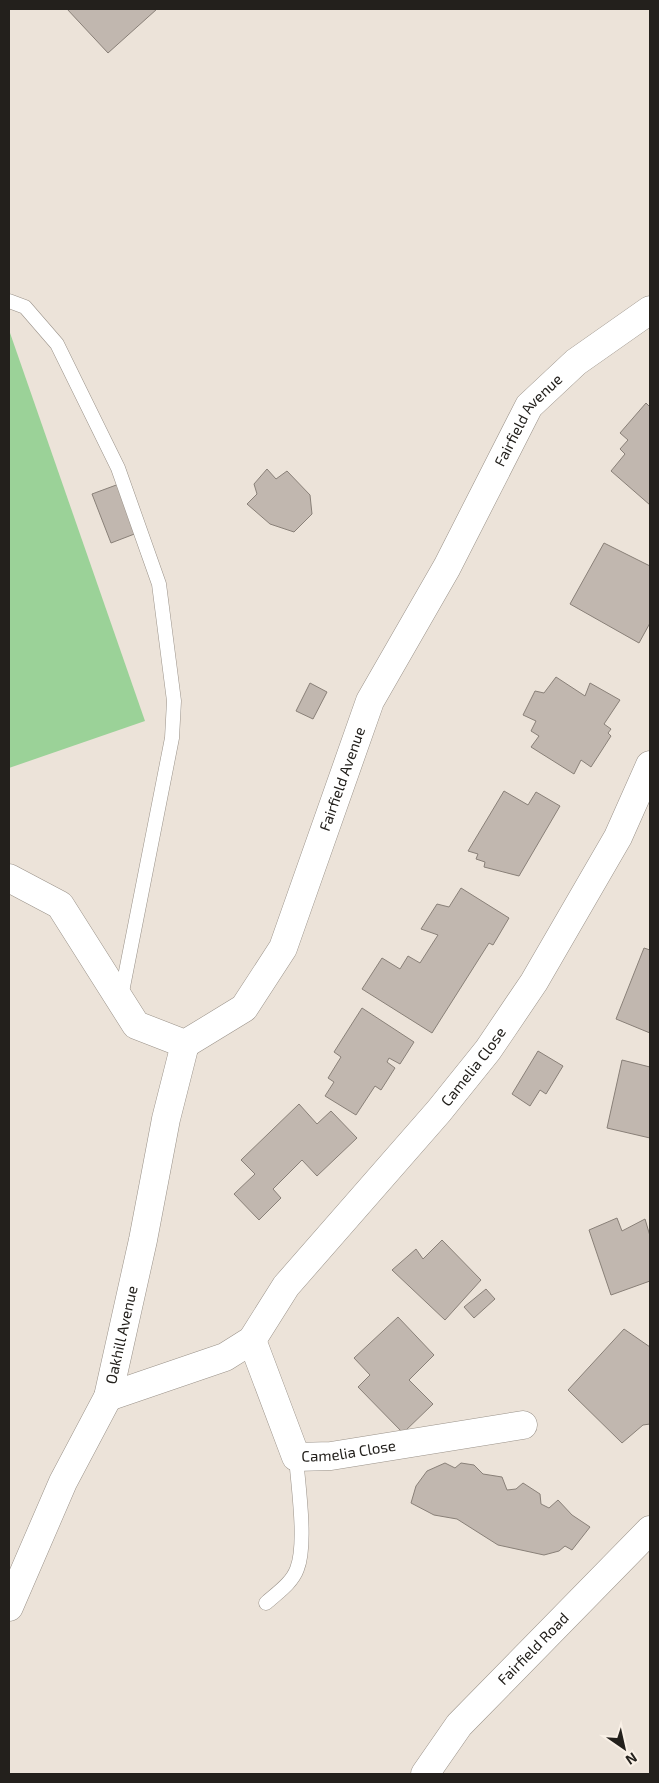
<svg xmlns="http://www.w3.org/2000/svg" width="659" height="1783" viewBox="0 0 659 1783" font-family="'Exo 2',sans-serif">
<rect width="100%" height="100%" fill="#ece3d9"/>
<!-- green -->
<polygon fill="#9bd298" points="9,330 145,721 9,768"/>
<!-- building -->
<g fill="#c1b7af" stroke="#898078">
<polygon points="67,9 157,9 108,53"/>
<polygon points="646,403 650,407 650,505 611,471 625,454 620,449 628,440 620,433"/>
<polygon points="267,469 276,479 287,471 310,495 312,514 294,532 270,524 247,504 257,494 254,484"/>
<polygon points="119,484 137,533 111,543 92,494"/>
<polygon points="604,543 650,566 650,623 639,643 570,604"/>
<polygon points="556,677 585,696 590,683 620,700 604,724 611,729 608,733 611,736 591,767 581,760 574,774 531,747 539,736 531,731 536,721 523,715 535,691 544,693"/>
<polygon points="310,683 327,692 313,719 296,711"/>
<polygon points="504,791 528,805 536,792 560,806 519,876 484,867 485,862 476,859 478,854 468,851"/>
<polygon points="461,888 509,918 493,945 489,943 432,1033 362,989 382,958 400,969 408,956 420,963 438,935 421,929 437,904 449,907"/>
<polygon points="644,948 650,950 650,1033 616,1019"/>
<polygon points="362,1008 414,1042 400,1064 389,1058 387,1062 395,1068 381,1090 375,1086 356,1115 325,1096 334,1082 328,1078 341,1057 334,1052"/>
<polygon points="538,1051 563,1066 546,1094 540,1090 530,1106 512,1094"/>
<polygon points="622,1060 650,1067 650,1138 607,1128"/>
<polygon points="299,1104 317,1124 331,1111 357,1138 317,1176 302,1160 273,1189 281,1198 259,1220 234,1194 255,1174 241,1160"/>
<polygon points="617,1218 622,1231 645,1219 650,1236 650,1281 611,1295 589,1230"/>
<polygon points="442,1240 481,1280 445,1320 392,1270 416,1249 423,1259"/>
<polygon points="486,1289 495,1299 474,1318 464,1307"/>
<polygon points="398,1317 434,1355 409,1380 433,1404 403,1433 358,1387 370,1375 354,1358"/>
<polygon points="624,1329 650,1347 650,1424 643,1425 622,1443 568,1390"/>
<polygon points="445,1463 455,1468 461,1463 474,1465 483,1474 502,1477 507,1490 516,1489 523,1483 540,1494 541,1504 549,1508 558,1500 572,1515 590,1527 572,1550 565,1546 559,1551 544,1555 498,1545 457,1519 434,1515 411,1503 416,1486 427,1471"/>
</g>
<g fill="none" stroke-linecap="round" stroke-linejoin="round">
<defs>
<g id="lane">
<polyline points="9,301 25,307 57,344 118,468 159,584 174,701 172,738 121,997"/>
<path d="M266 1603C277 1593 292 1583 297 1569 307 1544 298 1485 296 1457"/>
</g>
<g id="street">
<path id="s1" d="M252 1340 296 1457 331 1456 523 1425"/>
<path id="s2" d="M108 1397 225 1357 252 1340 286 1286 439 1111 488 1050 534 982 618 837 650 765"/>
<path id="s3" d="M9 1607 63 1482 108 1397 143 1240 166 1119 185 1044"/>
<path id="s4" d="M425 1774 459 1725 650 1530"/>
</g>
<g id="secondary">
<path id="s5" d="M9 878 60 905 136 1025 185 1044 244 1008 283 948 370 701 447 567 529 406 576 362 650 310"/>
</g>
</defs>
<!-- lane casing -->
<use href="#lane" stroke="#9a9289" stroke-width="15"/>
<!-- street casing -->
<use href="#street" stroke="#9a9289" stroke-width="29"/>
<!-- secondary casing -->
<use href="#secondary" stroke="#9a9289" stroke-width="29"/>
<!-- lane -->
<use href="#lane" stroke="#fff" stroke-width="14"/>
<!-- street -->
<use href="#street" stroke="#fff" stroke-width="28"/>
<!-- secondary -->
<use href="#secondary" stroke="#fff" stroke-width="28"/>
</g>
<g text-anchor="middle" stroke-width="4.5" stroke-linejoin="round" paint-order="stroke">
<!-- street labels -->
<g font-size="15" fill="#23201c" stroke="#f9f0e6">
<text dy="5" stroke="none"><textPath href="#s5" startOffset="978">Fairfield Avenue</textPath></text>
<text dy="5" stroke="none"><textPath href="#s5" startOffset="572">Fairfield Avenue</textPath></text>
<text dy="5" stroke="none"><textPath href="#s2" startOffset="508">Camelia Close</textPath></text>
<text dy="5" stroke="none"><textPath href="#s3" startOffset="296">Oakhill Avenue</textPath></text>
<text dy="5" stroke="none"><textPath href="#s1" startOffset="178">Camelia Close</textPath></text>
<text dy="5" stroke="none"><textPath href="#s4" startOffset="166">Fairfield Road</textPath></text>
</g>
</g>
<!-- border -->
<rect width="659" height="1783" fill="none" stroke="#23201c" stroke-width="20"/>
<!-- north arrow -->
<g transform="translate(624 1748) rotate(146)" stroke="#f9f0e6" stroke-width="4" paint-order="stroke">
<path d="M0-4L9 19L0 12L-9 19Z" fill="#23201c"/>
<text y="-8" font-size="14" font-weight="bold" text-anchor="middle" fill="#23201c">N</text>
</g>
</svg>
